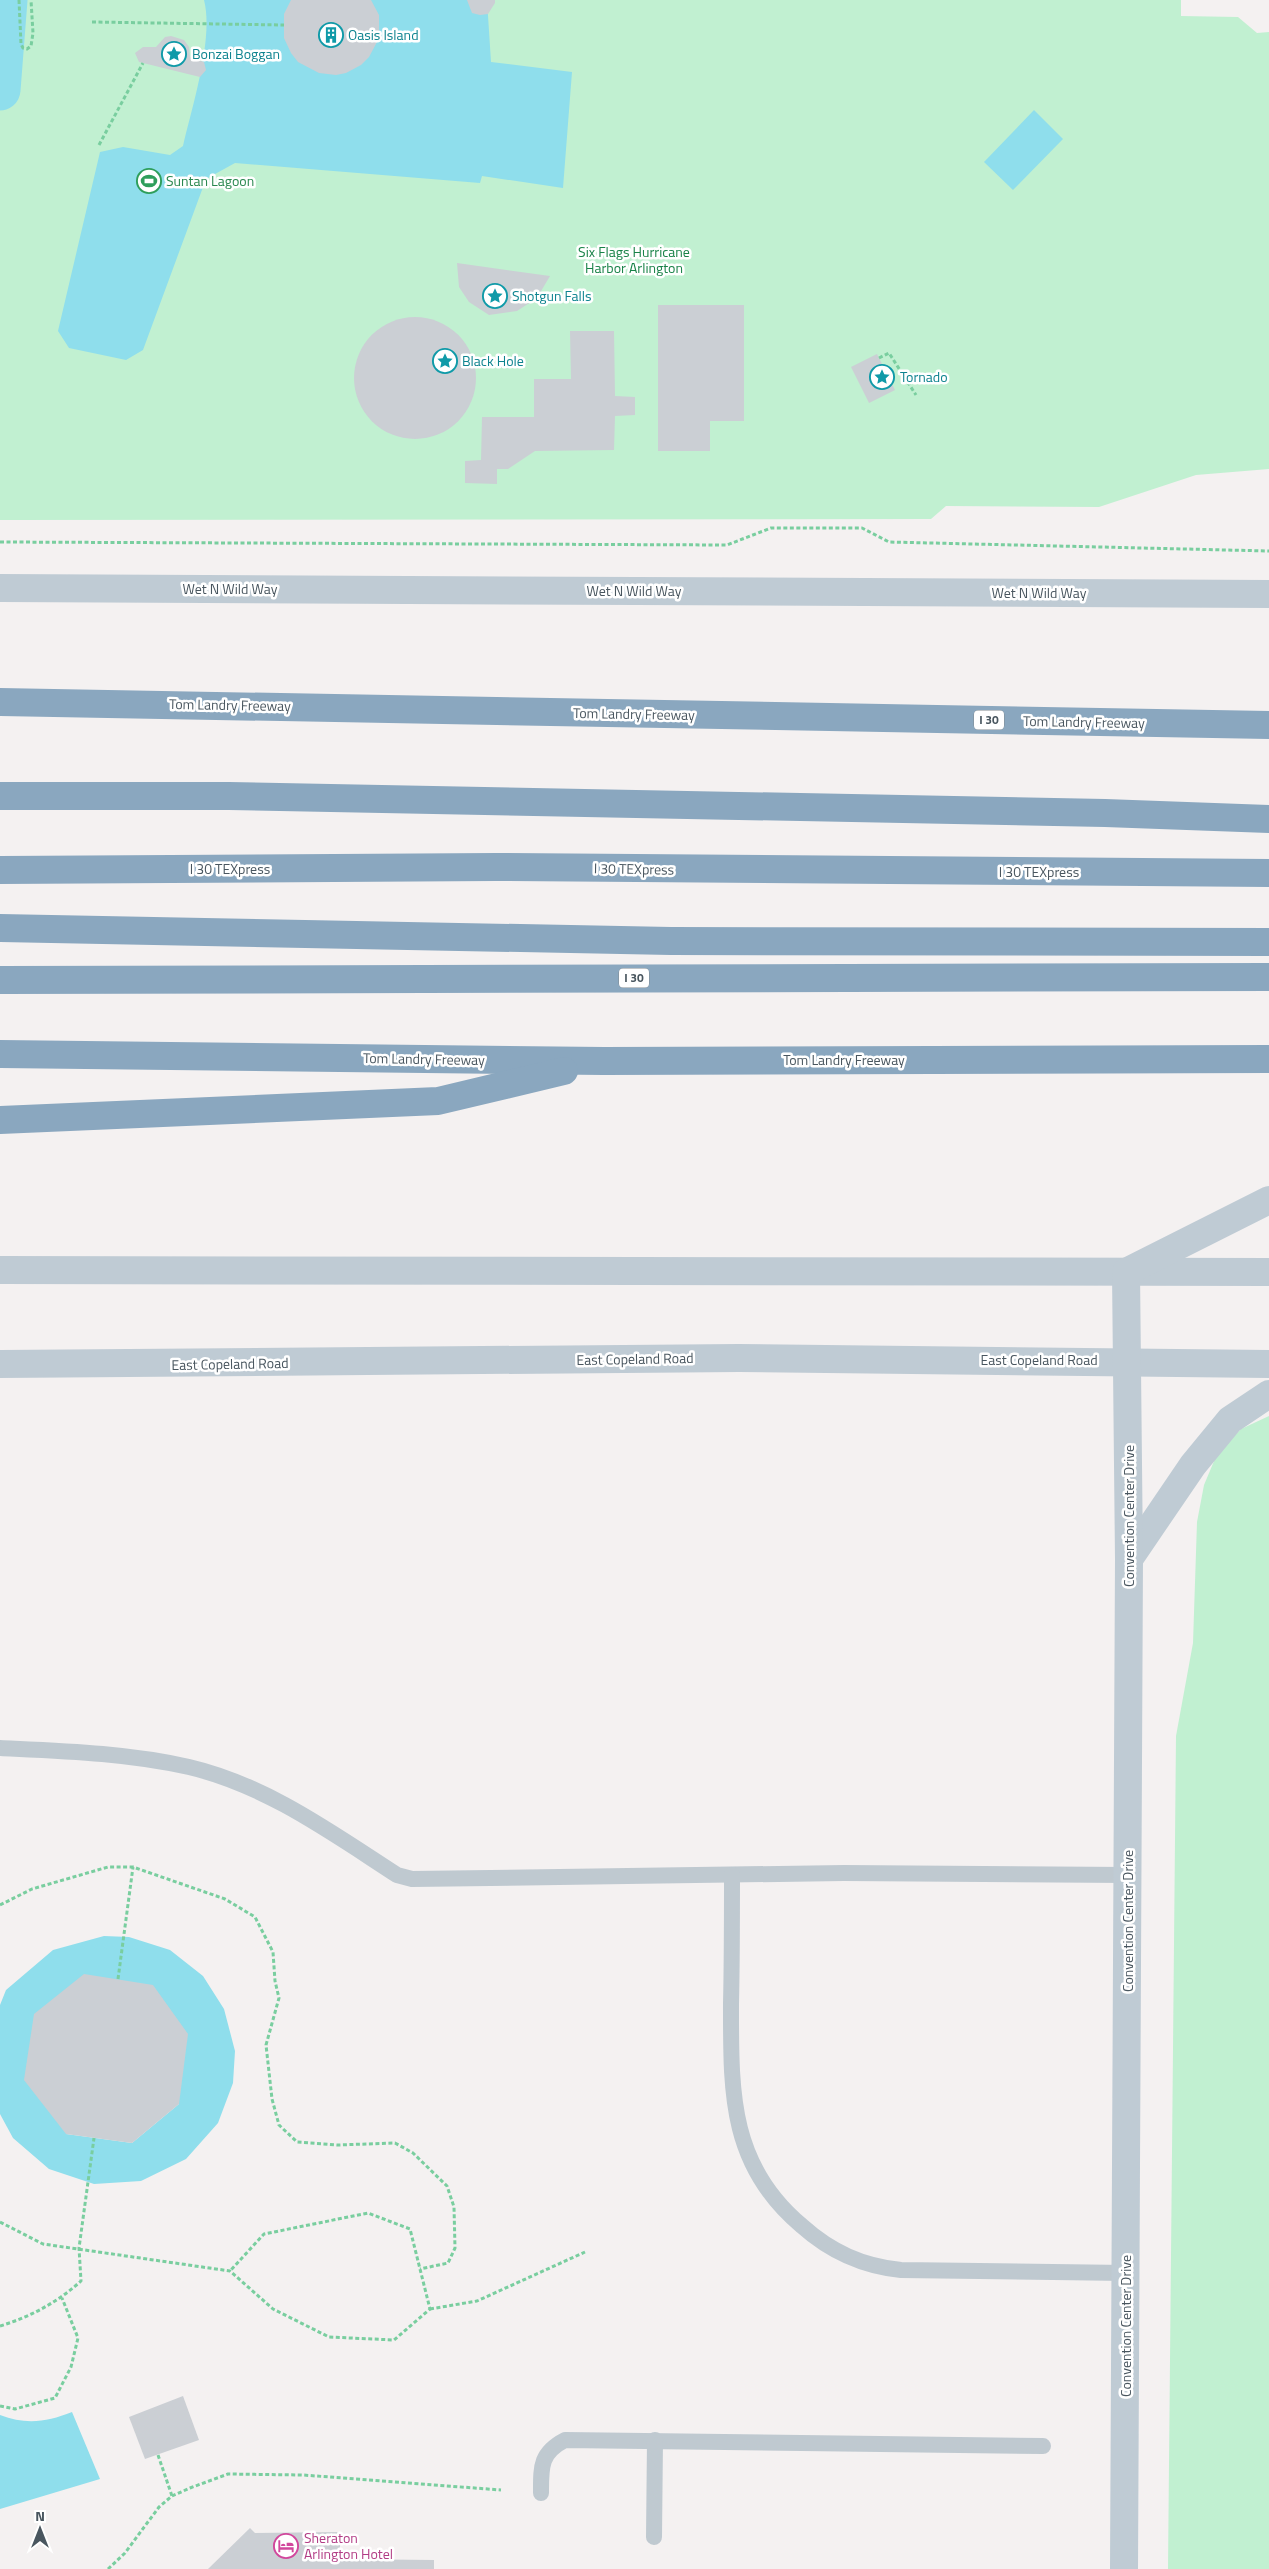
<svg xmlns="http://www.w3.org/2000/svg" width="1269" height="2569" viewBox="0 0 1269 2569" font-family="'Titillium Web',sans-serif">
<rect width="100%" height="100%" fill="#f4f1f1"/>
<!-- green -->
<g fill="#c1f0d1">
<polygon points="0,0 1181,0 1181,16 1238,17 1257,33 1269,32 1269,469 1196,475 1099,507 946,506 931,519 0,520"/>
<polygon points="1269,1416 1269,2569 1168,2569 1176,1736 1193,1643 1197,1522 1204,1485 1217,1454 1241,1429"/>
</g>
<!-- water -->
<g fill="#8fdeec" fill-rule="evenodd">
<path d="M204 0H487L491 62 572 72 563 188 482 176 480 183 235 163 206 179 143 350 126 360 69 348 58 331 100 152 123 147 170 155 183 146C192 107 214 38 204 0Z"/>
<polygon points="1034,110 1063,139 1013,190 984,162"/>
<path d="M104 1936 129 1937 170 1950 203 1976 224 2009 235 2051 233 2083 218 2123 186 2159 141 2181 94 2184 49 2169 13 2138 0 2114V2005L6 1990 53 1950ZM179 2104 132 2143 66 2134Z"/>
<path d="M72 2412 100 2479 0 2509V2415C26 2425 47 2422 72 2412Z"/>
</g>
<g fill="none" stroke-linecap="round" stroke-linejoin="round">
<!-- canal -->
<polyline stroke="#8fdeec" stroke-width="41" points="0,90 7,0"/>
</g>
<!-- building -->
<g fill="#cbcfd4">
<polygon points="291,0 371,0 379,15 379,32 377,42 369,57 361,65 346,73 336,75 319,73 298,62 291,53 284,38 284,14"/>
<polygon points="467,0 495,0 495,3 488,14 480,15 472,13"/>
<polygon points="171,36 184,40 189,47 190,57 204,62 206,70 200,77 139,62 135,53 143,47 156,47 165,37"/>
<polygon points="457,263 550,276 537,298 517,311 489,315 469,302 459,287"/>
<polygon points="658,305 744,305 744,421 710,421 710,451 658,451"/>
<circle cx="415" cy="378" r="61"/>
<polygon points="570,331 614,331 615,396 635,397 635,415 615,416 614,450 535,451 508,469 497,469 497,484 465,483 465,461 481,460 482,417 534,417 534,379 571,379"/>
<polygon points="877,354 895,390 869,403 851,367"/>
<polygon points="84,1974 153,1985 188,2034 179,2104 132,2143 66,2134 24,2080 34,2014"/>
<polygon points="183,2396 199,2440 145,2459 129,2417"/>
<polygon points="250,2528 255,2533 340,2532 340,2559 434,2560 434,2569 208,2569"/>
</g>
<g fill="none" stroke-linecap="round" stroke-linejoin="round">
<!-- path -->
<g stroke="#79ce9f" stroke-width="3" stroke-dasharray="4 2.5" stroke-linecap="butt">
<polyline points="19,0 21,44 23,48 27,49 31,46 33,33 31,0"/>
<polyline points="92,22 284,25"/>
<polyline points="99,145 143,63"/>
<polyline points="879,358 889,353 916,395"/>
<polyline points="0,542 727,545 771,528 862,528 889,542 1269,551"/>
<polyline points="0,1905 32,1889 108,1867 133,1867 225,1899 255,1917 273,1952 275,1981 279,1998 266,2045 272,2099 279,2125 297,2142 338,2145 395,2143 413,2153 447,2186 454,2207 455,2248 448,2263 420,2269"/>
<polyline points="118,1979 133,1867"/>
<polyline points="0,2222 43,2244 230,2271 273,2309 329,2337 394,2340 430,2309 410,2229 368,2213 264,2234 230,2271"/>
<polyline points="430,2309 477,2301 585,2252"/>
<path d="M0 2326C30 2317 58 2302 81 2281L79 2248 94 2138"/>
<polyline points="0,2406 15,2409 55,2398 71,2367 78,2338 62,2298"/>
<polyline points="158,2455 172,2496"/>
<polyline points="108,2569 125,2553 159,2507 172,2496 190,2488 228,2474 303,2475 501,2490"/>
</g>
<!-- lane -->
<g stroke="#bfc9d0" stroke-width="16">
<path d="M0 1748C63 1751 127 1753 189 1767 266 1785 332 1833 397 1875L412 1879 844 1873 1128 1875"/>
<path d="M732 1875C732 1918 732 1961 731 2004 731 2092 729 2165 802 2226 831 2252 862 2266 901 2270L1126 2273"/>
<path d="M541 2493C541 2467 540 2453 565 2440L1043 2446"/>
<polyline points="654,2537 655,2440"/>
</g>
<!-- secondary -->
<g stroke="#bfcbd4" stroke-width="28">
<polyline points="0,588 1269,594"/>
<polyline points="0,1270 1269,1272"/>
<polyline points="0,1364 739,1358 1269,1364"/>
<polyline points="1129,1559 1193,1465 1230,1420 1269,1394"/>
<polyline points="1124,2569 1129,1559 1126,1272 1269,1200"/>
</g>
<!-- highway -->
<g stroke="#8aa7bf" stroke-width="28">
<polyline points="0,702 1269,725"/>
<polyline points="0,796 229,796 1105,813 1269,819"/>
<polyline points="0,870 495,867 1269,873"/>
<polyline points="0,928 671,941 1269,942"/>
<polyline points="0,980 1269,977"/>
<polyline points="0,1054 604,1061 1269,1059"/>
<polyline points="0,1120 438,1101 564,1071"/>
</g>
</g>
<!-- icons -->
<defs>
<symbol id="building-ring" viewBox="-11 -11 22 22"><circle r="9.5" fill="#fff" stroke="#0f9aa8" stroke-width="1.5"/><path d="M-4-6H4V6H1V3H-1V6H-4ZM-2.5-4.3h1.7v1.8h-1.7ZM.8-4.3h1.7v1.8H.8ZM-2.5-1h1.7V.8h-1.7ZM.8-1h1.7V.8H.8Z" fill="#0f9aa8"/></symbol>
<symbol id="sight-ring" viewBox="-11 -11 22 22"><circle r="9.5" fill="#fff" stroke="#0f9aa8" stroke-width="1.5"/><path d="M0-6L1.8-2.2L6-1.7L2.9 1.2L3.7 5.4L0 3.3L-3.7 5.4L-2.9 1.2L-6-1.7L-1.8-2.2Z" fill="#0f9aa8"/></symbol>
<symbol id="stadium-ring" viewBox="-11 -11 22 22"><circle r="9.5" fill="#fff" stroke="#2e9e5b" stroke-width="1.5"/><path d="M0-5a6.5 5 0 1 0 0 10a6.5 5 0 1 0 0-10ZM-3.5-1.8h7v3.6h-7Z" fill="#2e9e5b"/></symbol>
<symbol id="hotel-ring" viewBox="-11 -11 22 22"><circle r="9.5" fill="#fff" stroke="#d1479c" stroke-width="1.5"/><path d="M-6-4.5h1.5V1H6V5H4.5V3h-9V5H-6ZM-4 0a1.8 1.8 0 1 1 3.6 0ZM.5 0V-2.5h3Q6-2.5 6 0Z" fill="#d1479c"/></symbol>
</defs>
<g fill-rule="evenodd">
<use href="#building-ring" x="317" y="21" width="28" height="28"/>
<use href="#sight-ring" x="160" y="40" width="28" height="28"/>
<use href="#stadium-ring" x="135" y="167" width="28" height="28"/>
<use href="#sight-ring" x="481" y="282" width="28" height="28"/>
<use href="#sight-ring" x="431" y="347" width="28" height="28"/>
<use href="#sight-ring" x="868" y="363" width="28" height="28"/>
<use href="#hotel-ring" x="272" y="2532" width="28" height="28"/>
</g>
<g text-anchor="middle" stroke-width="5" stroke-linejoin="round" paint-order="stroke">
<!-- shield labels -->
<g fill="#fff" stroke="#80898f" stroke-width="1">
<rect x="974" y="710.5" width="30" height="19" rx="4"/>
<rect x="619" y="968.5" width="30" height="19" rx="4"/>
</g>
<g font-size="12" font-weight="bold" fill="#49565f">
<text x="989" y="724">I 30</text>
<text x="634" y="982">I 30</text>
</g>
<!-- culture labels -->
<g font-size="14" fill="#0d838f" stroke="#fff" text-anchor="start">
<text x="348" y="40">Oasis Island</text>
<text x="192" y="59">Bonzai Boggan</text>
<text x="512" y="301">Shotgun Falls</text>
<text x="462" y="366">Black Hole</text>
<text x="900" y="382">Tornado</text>
</g>
<!-- leisure labels -->
<g font-size="14" fill="#27864d" stroke="#fff" text-anchor="start">
<text x="166" y="186">Suntan Lagoon</text>
</g>
<!-- park labels -->
<g font-size="14" fill="#188247" stroke="#fff">
<text x="634" y="257">Six Flags Hurricane<tspan x="634" dy="16">Harbor Arlington</tspan></text>
</g>
<!-- street labels -->
<g font-size="14" fill="#49565f" stroke="#fff">
<text x="230" y="594">Wet N Wild Way</text>
<text x="634" y="596">Wet N Wild Way</text>
<text x="1039" y="598">Wet N Wild Way</text>
<text transform="translate(230 705) rotate(1)" y="5">Tom Landry Freeway</text>
<text transform="translate(634 714) rotate(1)" y="5">Tom Landry Freeway</text>
<text transform="translate(1084 722) rotate(1)" y="5">Tom Landry Freeway</text>
<text x="230" y="874">I 30 TEXpress</text>
<text transform="translate(634 869) rotate(1)" y="5">I 30 TEXpress</text>
<text x="1039" y="877">I 30 TEXpress</text>
<text transform="translate(424 1059) rotate(1)" y="5">Tom Landry Freeway</text>
<text x="844" y="1065">Tom Landry Freeway</text>
<text transform="translate(635 1359) rotate(-1)" y="5">East Copeland Road</text>
<text x="1039" y="1365">East Copeland Road</text>
<text transform="translate(230 1364) rotate(-1)" y="5">East Copeland Road</text>
<text transform="translate(1129 1516) rotate(-90)" y="5">Convention Center Drive</text>
<text transform="translate(1128 1921) rotate(-90)" y="5">Convention Center Drive</text>
<text transform="translate(1126 2326) rotate(-90)" y="5">Convention Center Drive</text>
</g>
<!-- hotel labels -->
<g font-size="14" fill="#b23c85" stroke="#fff" text-anchor="start">
<text x="304" y="2543">Sheraton<tspan x="304" dy="16">Arlington Hotel</tspan></text>
</g>
</g>
<!-- north arrow -->
<g transform="translate(40 2529)" stroke="#ffffff" stroke-width="4" paint-order="stroke">
<path d="M0-4L9 19L0 12L-9 19Z" fill="#49565f"/>
<text y="-8" font-size="14" font-weight="bold" text-anchor="middle" fill="#49565f">N</text>
</g>
</svg>
